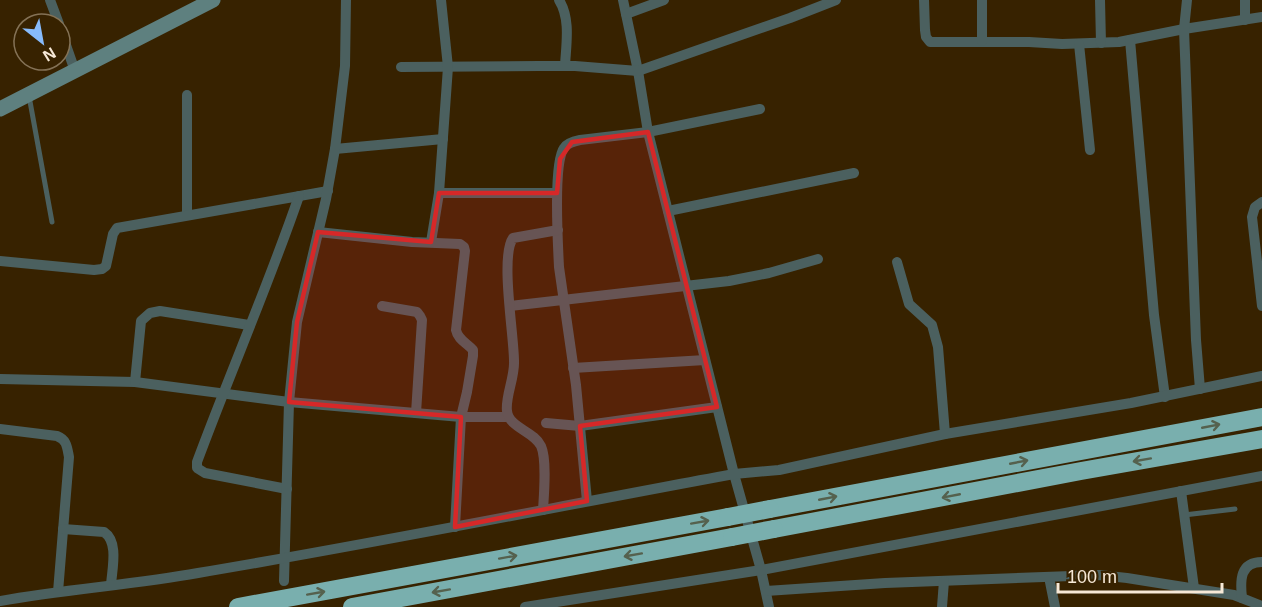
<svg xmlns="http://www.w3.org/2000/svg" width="1262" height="607" viewBox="0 0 1262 607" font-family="Arial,sans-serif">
<rect width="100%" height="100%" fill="#372200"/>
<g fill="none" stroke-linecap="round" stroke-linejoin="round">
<!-- lane -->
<g stroke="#4b605f" stroke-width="5">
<polyline points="29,96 52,222"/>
<polyline points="1184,515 1235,509"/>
</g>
<!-- street -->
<g stroke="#4b605f" stroke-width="10">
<polyline points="50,0 59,24"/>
<path d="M559 0C571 19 566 45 565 66"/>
<polyline points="623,0 638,71 648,132 734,474 761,570 769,607"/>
<polyline points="924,0 925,30 926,37 930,42 1029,42 1062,44 1119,42 1184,29 1262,17"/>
<polyline points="982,0 982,41"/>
<polyline points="1100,0 1101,43"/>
<polyline points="1187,0 1184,29 1196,340 1200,389"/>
<polyline points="1245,0 1245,20"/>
<polyline points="626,14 664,0"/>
<polyline points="60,28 75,71"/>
<polyline points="1130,40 1154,315 1165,397"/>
<polyline points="1079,44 1090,150"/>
<polyline points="401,67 539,66 575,66 638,71 790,18 836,0"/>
<polyline points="187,95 187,215"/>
<polyline points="335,149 443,139"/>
<polyline points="439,193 557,193"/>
<polyline points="1262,202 1255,207 1252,217 1262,306"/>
<polyline points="668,211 854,173"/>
<path d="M318 232 412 242 460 244 464 247 465 251 456 330C458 340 467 343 473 350V356L467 392 461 417 455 527"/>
<polyline points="431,242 439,193 448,67 441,0"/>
<polyline points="0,261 94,270 102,269 106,266 113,234 117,228 328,191"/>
<polyline points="897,262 909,304 932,325 938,347 945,434"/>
<polyline points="382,306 417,312 420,316 422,320 416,413"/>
<polyline points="510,306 729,281 769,273 818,259"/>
<polyline points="573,368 705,360"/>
<polyline points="0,379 135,382 289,402 461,417 508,417"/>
<polyline points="135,382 141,321 150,313 160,311 249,325"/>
<polyline points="546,423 580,426 717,407"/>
<path d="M0 429 57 436C67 440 67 447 69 457L58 592"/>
<path d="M287 489 205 473 197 468V462C230 373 268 286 299 196"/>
<polyline points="1181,491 1194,588"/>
<path d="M587 501 576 385 559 267C558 246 553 163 564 148 567 143 575 141 580 140L648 132 760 109"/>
<path d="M543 510C544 494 547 459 541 446 534 431 509 428 507 411 505 397 515 377 514 361 514 335 500 256 513 238L558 230"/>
<path d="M63 529 104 532C119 542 112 569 111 585"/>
<polyline points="1049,577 1055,607"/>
<polyline points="284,581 289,402 297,322 326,199 335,149 345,66 346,0"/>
<polyline points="766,591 885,583 1099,575 1127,578 1234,595 1262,606"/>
<path d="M1242 598C1240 580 1240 562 1262 562"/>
<path d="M0 601C65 589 132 585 198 573 377 543 555 507 734 474L779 470 945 434 1131 403 1262 376"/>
<polyline points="525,607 761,570 1262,476"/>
<polyline points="942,607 944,581"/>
</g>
<!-- secondary -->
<polyline stroke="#5e807f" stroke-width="15" points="0,109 213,0"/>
<!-- highway -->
<g stroke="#79afae" stroke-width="18">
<polyline points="770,509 1262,417"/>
<polyline points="774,529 1081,471 1262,439"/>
<polyline points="238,607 728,517"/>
<polyline points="352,607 732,537"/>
</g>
<!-- highway-bridge -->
<g stroke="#79afae" stroke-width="18">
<polyline points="728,517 770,509"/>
<polyline points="732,537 774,529"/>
</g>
</g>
<!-- one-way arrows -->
<defs><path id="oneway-shaft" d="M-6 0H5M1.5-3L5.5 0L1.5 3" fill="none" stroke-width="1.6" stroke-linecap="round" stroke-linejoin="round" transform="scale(1.5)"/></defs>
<g stroke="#55614e">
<use href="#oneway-shaft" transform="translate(1211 426) rotate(-11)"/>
<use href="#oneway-shaft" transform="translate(1142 460) rotate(170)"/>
<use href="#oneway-shaft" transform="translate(1019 462) rotate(-11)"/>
<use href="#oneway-shaft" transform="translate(951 496) rotate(169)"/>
<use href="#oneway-shaft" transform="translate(828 498) rotate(-11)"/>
<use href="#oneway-shaft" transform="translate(700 522) rotate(-10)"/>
<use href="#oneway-shaft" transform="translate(633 555) rotate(170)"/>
<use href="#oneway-shaft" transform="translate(508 557) rotate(-10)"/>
<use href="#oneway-shaft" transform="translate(441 591) rotate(170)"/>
<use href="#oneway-shaft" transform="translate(316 593) rotate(-10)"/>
</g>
<!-- marked area -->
<path fill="#d62828" fill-opacity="0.2" stroke="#d62828" stroke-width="4.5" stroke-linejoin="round" d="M648 132 717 407 580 426 587 501 455 527 461 417 289 402 297 322 318 232 431 242 439 193H557L560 159 572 142Z"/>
<!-- north arrow -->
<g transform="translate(42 42) rotate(149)"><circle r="28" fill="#372200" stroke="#847256" stroke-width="1.5"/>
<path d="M0-4.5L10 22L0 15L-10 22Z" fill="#87bbfb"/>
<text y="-9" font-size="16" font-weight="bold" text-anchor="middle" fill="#f7e9d7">N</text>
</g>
<!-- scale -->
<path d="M1058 583v9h164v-9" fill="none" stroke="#f7e9d7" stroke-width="3"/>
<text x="1067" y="583" font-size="18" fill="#f7e9d7" stroke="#372200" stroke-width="4.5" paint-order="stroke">100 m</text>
</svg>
